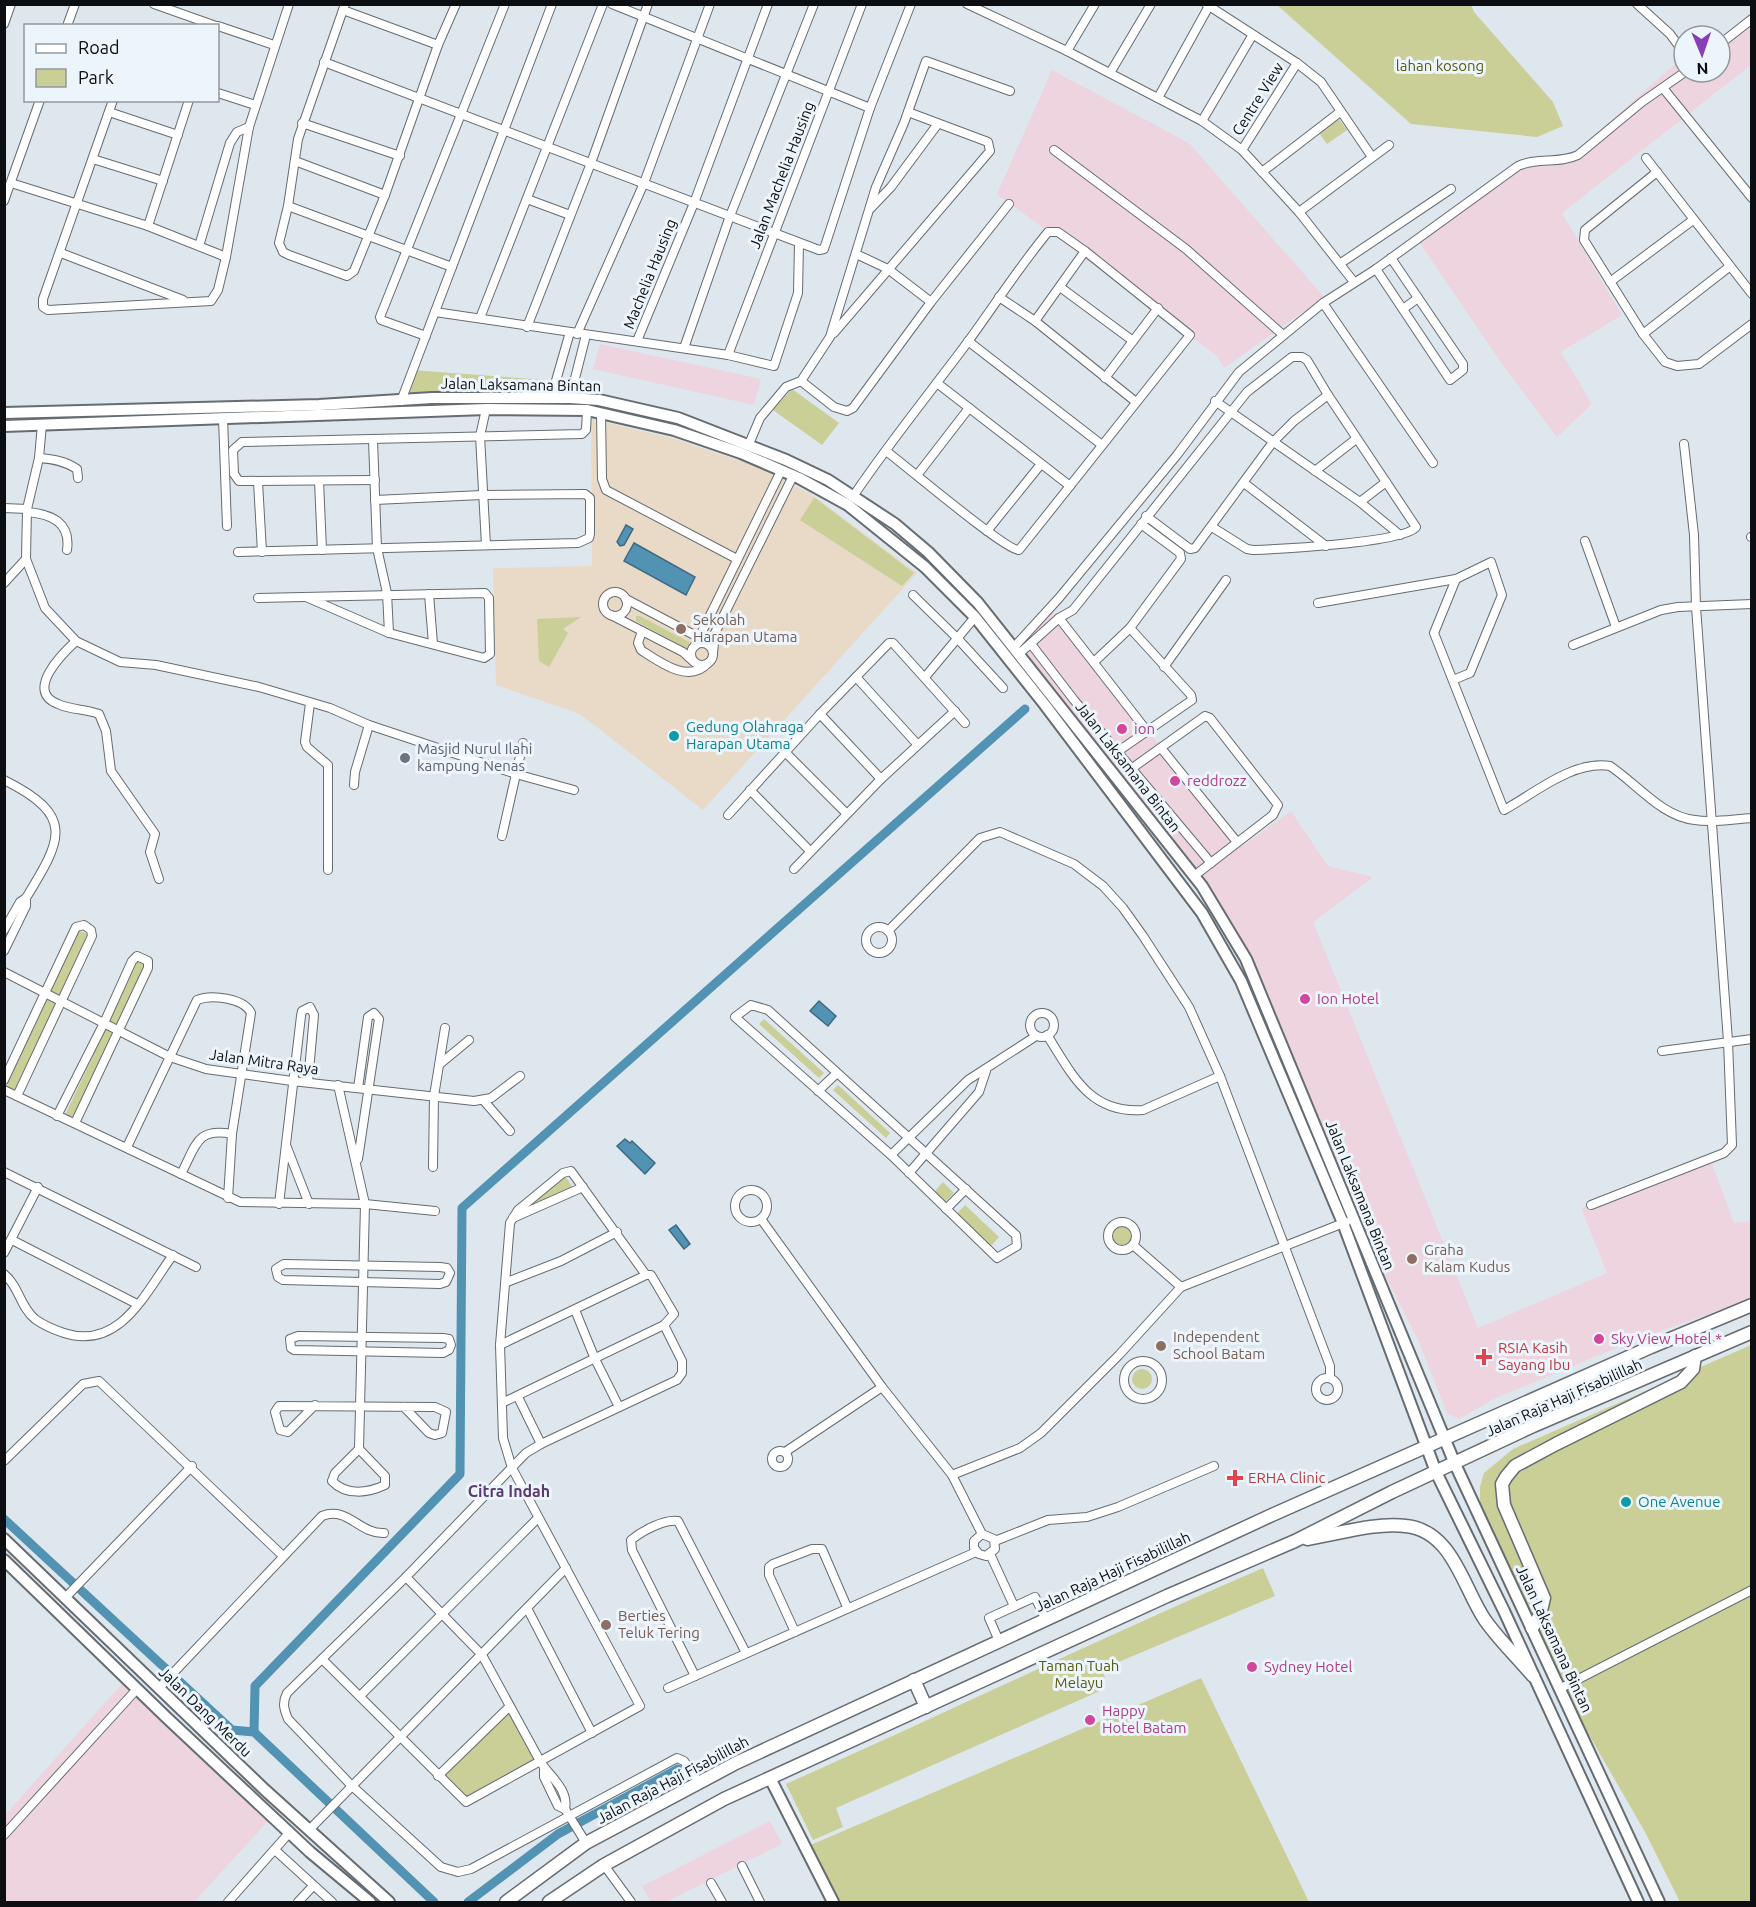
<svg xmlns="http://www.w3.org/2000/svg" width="1756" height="1907" viewBox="0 0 1756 1907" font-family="Ubuntu,sans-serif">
<rect width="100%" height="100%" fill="#dfe7ee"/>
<!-- commercial -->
<g fill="#edd4de">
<polygon points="1751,12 1751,65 1562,213 1622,315 1561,352 1592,404 1557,437 1502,364 1417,239 1521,166 1564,162 1684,56 1684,72 1720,72 1720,36 1733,30"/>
<polygon points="1052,70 1189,143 1324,297 1224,368 1217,356 997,194"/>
<polygon points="600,344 761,379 754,405 593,369"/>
<polygon points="1052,610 1241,847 1291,811 1328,866 1373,877 1313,922 1478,1328 1607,1273 1581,1208 1711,1161 1734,1223 1751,1221 1751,1299 1635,1340 1494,1399 1459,1419 1447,1413 1419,1342 1324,1155 1253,976 1198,887 1010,647"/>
<polygon points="128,1677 270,1819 194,1902 5,1902 5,1815"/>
<polygon points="770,1821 782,1844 666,1902 651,1902 642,1886"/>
</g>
<!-- education -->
<polygon fill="#e8dac7" points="591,419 672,438 755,466 811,494 917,573 703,810 580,714 496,685 493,568 592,566"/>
<!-- green -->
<g fill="#cace97">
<polygon points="1277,5 1471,5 1474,12 1553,102 1563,126 1537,137 1411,124"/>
<polygon points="1339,119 1347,130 1327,144 1319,133"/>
<polygon points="412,370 545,380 541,401 402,406"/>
<polygon points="792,389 839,423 822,445 773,410"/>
<polygon points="814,498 815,498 914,573 902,586 800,520"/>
<polygon points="636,616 640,616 689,642 689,645 686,648 636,621"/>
<polygon points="581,617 563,629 568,633 549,667 539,661 537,619"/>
<polygon points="78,930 89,935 60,996 49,991"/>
<polygon points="136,960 146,964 118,1025 108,1021"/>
<polygon points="46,999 58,1004 17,1094 5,1088"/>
<polygon points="764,1019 824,1073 819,1078 759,1024"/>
<polygon points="106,1028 115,1033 74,1119 65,1115"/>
<polygon points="838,1085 890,1133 886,1138 833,1090"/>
<polygon points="564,1174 573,1188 519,1210"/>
<polygon points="943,1182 954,1193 945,1202 934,1192"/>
<polygon points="965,1205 999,1237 991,1246 957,1214"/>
<circle cx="1122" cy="1235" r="10"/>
<polygon points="1751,1345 1751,1902 1680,1902 1645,1832 1562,1688 1480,1526 1480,1487 1484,1473 1513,1449"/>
<circle cx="1142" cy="1379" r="10"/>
<path d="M1263 1568 1275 1596 1102 1669 1105 1678 1102 1690 836 1808 843 1827 813 1840 786 1784C946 1713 1103 1637 1263 1568Z"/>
<polygon points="1201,1678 1309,1902 832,1902 806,1847"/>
<polygon points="513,1707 542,1762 464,1800 439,1777"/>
</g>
<!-- water -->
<g fill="#5292b2" stroke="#3d6a82" stroke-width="1.5">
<polygon points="626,525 633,529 624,545 620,546 617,542"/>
<polygon points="634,543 695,577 686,595 624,561"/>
<polygon points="819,1001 836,1016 828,1026 810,1011"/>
<polygon points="625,1139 630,1143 632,1141 655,1163 645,1174 617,1146"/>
<polygon points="676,1225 690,1244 684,1249 669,1230"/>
</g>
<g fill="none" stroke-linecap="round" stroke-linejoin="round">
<!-- canal -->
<g stroke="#5292b2" stroke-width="9">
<polyline points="4,1519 232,1730 254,1732 434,1902"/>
<polyline points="254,1732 255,1686 460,1474 462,1208 1025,709"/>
<polyline points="468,1902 558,1834 678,1769"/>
</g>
<defs>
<g id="street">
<polyline points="154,4 216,26"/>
<polyline points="345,4 298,139 288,206 279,243 283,252 289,255 347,276 354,271 385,195 438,45 456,4"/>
<polyline points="612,4 870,108"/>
<polyline points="967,4 1067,51 1202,121 1242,150 1299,212 1354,282"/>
<polyline points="1206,4 1297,63 1321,82 1372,157"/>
<polyline points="1637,4 1670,34 1684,53"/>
<polyline points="343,10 438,45"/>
<polyline points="4,24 11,4"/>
<polyline points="67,26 75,4"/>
<polyline points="218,26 274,45"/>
<polyline points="1720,44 1752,19"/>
<polyline points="1067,51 1095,4"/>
<polyline points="324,62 819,250 824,249 870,108 911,4"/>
<polyline points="1110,73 1151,4"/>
<polyline points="1663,88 1752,198"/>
<polyline points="218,93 255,105"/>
<polyline points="1158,98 1209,6"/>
<polyline points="113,100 43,299 43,307 48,310 211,301 218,290 226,257 249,127 289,4"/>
<polyline points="109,112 178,135"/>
<polyline points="1202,121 1252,36"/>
<polyline points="302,123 400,156"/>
<polyline points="1054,150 1186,249 1282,334"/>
<polyline points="1242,150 1297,63"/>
<polyline points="1646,158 1752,294"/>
<polyline points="93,159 163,181"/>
<polyline points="295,161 385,195"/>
<polyline points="1262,172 1340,112"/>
<polyline points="1657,172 1585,230 1584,240 1643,334 1665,362 1677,366 1699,364 1752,324"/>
<polyline points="11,183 148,226 226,257"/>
<polyline points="527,199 570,215"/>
<polyline points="4,201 40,100"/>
<polyline points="288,206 452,267"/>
<polyline points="871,208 891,187 937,125"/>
<polyline points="1299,212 1389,145"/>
<polyline points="148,226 189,100"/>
<polyline points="199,246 230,143 237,132 249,127"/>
<polyline points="61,253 183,300"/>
<polyline points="856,254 888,269 931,302"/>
<polyline points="1341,263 1451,189"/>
<polyline points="1376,269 1450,380 1463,370 1463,364 1391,258"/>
<polyline points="1610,282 1693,220"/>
<polyline points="1060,287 1133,341"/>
<polyline points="999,297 1035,321 1136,402"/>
<polyline points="1323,303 1433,463"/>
<polyline points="1403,309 1418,298"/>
<polyline points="435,312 728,355 774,366 798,293 799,243"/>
<polyline points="480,318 603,4"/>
<polyline points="1035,321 1085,251"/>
<polyline points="527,327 591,163 648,4"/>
<polyline points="834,333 990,151 988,142 908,112"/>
<polyline points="577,334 644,183 710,4"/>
<polyline points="1643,334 1729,267"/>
<polyline points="426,336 381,320 380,317 505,4"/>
<polyline points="637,341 694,203 768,4"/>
<polyline points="968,341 1102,445"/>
<polyline points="684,348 730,216 814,4"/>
<polyline points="728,355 862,4"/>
<polyline points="1105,378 1158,308"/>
<polyline points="801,381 834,407 847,411 853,408 931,302 1009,204"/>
<polyline points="937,383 1070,486"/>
<polyline points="551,398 570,332"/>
<polyline points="570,398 586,335"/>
<polyline points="401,401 552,4"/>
<polyline points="1215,401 1360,502 1400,535"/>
<polyline points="601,413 602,479 606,490 737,559"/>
<polyline points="223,418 227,526"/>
<polyline points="42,424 39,458 27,509 26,559 45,608 76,641 120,662 156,665 259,687 330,708 369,725 516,774 574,790"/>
<polyline points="373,440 377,548 387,593 389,633"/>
<polyline points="749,444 760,418 786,387 801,381 830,337 876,187 904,123 926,61 1010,91"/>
<path d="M39 458C53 459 65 461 77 469L78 478"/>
<polyline points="1315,471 1356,439"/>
<polyline points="918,474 969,408"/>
<polyline points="375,480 239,481 234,474 233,450 242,442 582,434 586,430 587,410"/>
<polyline points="319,481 322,550"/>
<polyline points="258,482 262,552"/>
<polyline points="1244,483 1326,546"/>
<path d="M854 495C889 443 929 394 967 343 994 306 1019 267 1048 232H1058L1085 251 1190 335 1019 550C1006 551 905 465 886 451"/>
<polyline points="1360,502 1386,482"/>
<polyline points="4,508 27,509"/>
<path d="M27 512C51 514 71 522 67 550"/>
<polyline points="1146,516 1190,549 1195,548 1273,442 1294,421 1328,395"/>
<polyline points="987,531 1041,464"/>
<polyline points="1751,537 1752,537"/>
<polyline points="1585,541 1616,627"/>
<polyline points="486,545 480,436 486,409"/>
<polyline points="238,552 578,543 589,538 590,534 590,498 585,494 482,495 375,500"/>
<path d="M1456 579 1434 633 1504 810C1535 793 1573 760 1610 766 1636 783 1662 817 1695 820 1713 823 1733 819 1752 818"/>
<polyline points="4,583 26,559"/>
<circle cx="615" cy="604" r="12"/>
<polyline points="429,594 433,644"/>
<polyline points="913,595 958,639 1003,688"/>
<polyline points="258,598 485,593 489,598 490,654 484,658 389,633 306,597"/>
<polyline points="626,599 698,637"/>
<polyline points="1318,603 1456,579 1491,562 1502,595 1470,673 1453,680"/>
<polyline points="611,615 683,652 694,662"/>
<polyline points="1059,618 1147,731"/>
<path d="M642 631 638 643 641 650C661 663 689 684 708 663"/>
<path d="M76 641C63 653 24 691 58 704 71 710 86 709 99 714L106 731 111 771 155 834 150 852 159 879"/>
<circle cx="702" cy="654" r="11"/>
<polyline points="1031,644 1074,700 1211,863"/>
<polyline points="1573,645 1661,610 1678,607 1752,604"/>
<polyline points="695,646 781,471"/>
<path d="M1015 646 1059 598 1177 455 1239 372 1323 303 1376 269 1518 166C1537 157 1559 164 1578 155L1642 102 1685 72"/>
<polyline points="713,653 715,633 793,476"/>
<path d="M1020 653 1059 618 1073 610 1247 392 1292 357H1302L1307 360 1328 395 1416 527C1404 543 1278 549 1253 550L1247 549 1212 527"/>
<polyline points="1094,662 1130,628 1181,559 1180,553 1141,524"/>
<polyline points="1164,667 1226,580"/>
<polyline points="926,676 975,617"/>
<polyline points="856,677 917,744"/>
<polyline points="310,703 305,742 307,747 328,765 328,870"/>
<polyline points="820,714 881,779"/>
<polyline points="1161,748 1237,842"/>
<polyline points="785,752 847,814"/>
<polyline points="1117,752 1192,700 1191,695 1130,628"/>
<polyline points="1131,769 1205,716 1210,718 1278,805 1273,815 1194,876"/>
<path d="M4 780C76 816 62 839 26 898L20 902 4 930"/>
<polyline points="354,785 355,772 369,725"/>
<polyline points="750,790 810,851"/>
<polyline points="728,815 820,714 889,643 893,643 965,723"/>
<polyline points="502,836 523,743"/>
<polyline points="794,869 881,779 955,711"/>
<circle cx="879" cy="940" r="13"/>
<polyline points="888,931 980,838 1000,832 1074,864 1103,886 1123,908 1143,936 1189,1007 1220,1076 1330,1366 1330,1378"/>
<polyline points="4,951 26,906 26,898"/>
<polyline points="4,972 170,1057 206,1069 292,1081 474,1101 491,1098 520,1076"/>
<polygon points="751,1005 768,1010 1016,1235 1017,1246 997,1258 891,1155 735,1017"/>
<circle cx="1042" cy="1025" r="12"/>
<path d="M1047 1035C1072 1074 1089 1114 1143 1110L1220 1076"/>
<polyline points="1662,1051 1752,1039"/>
<polyline points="440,1064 469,1040"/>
<polyline points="4,1080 76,927 84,925 91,930 92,936 17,1096"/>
<path d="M338 1085 365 1204 359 1449 335 1473 332 1481C346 1496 368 1493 385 1485V1476L359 1449"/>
<polyline points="358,1088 368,1017 374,1013 379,1019 358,1159"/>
<polyline points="4,1090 240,1202 365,1204 435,1211"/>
<polyline points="818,1091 837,1073"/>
<polyline points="484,1101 510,1131"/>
<polyline points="57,1116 104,1023 132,961 137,956 148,961 148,968 75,1123"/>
<polyline points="286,1145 309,1204"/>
<path d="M127 1147 197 1000C211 994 244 998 251 1013L232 1134 228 1198"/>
<polyline points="891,1155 968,1080 1036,1036"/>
<polyline points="433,1167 434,1096 445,1028"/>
<polyline points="4,1172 196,1267"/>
<polyline points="909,1173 979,1092 986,1071"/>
<path d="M181 1174C196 1146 196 1127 232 1134"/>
<circle cx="751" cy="1206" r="16"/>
<polyline points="279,1204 301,1016 302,1011 310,1007 314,1015 308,1082"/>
<polyline points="1591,1205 1724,1153 1732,1145 1728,1041 1696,607 1694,535 1684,444"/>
<polyline points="946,1209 966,1189"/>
<polyline points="513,1218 583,1187"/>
<polyline points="761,1219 882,1387 952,1475 982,1534 994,1539 995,1549 986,1556 979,1554 974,1548 974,1541 982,1534"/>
<circle cx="1122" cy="1236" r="14"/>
<polyline points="12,1240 137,1304"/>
<polyline points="1133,1245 1181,1287"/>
<polyline points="4,1253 38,1187"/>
<polygon points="284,1264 440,1267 447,1268 450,1273 446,1282 440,1284 283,1280 278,1277 276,1269"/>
<path d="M4 1274C19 1286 20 1307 35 1319 43 1325 55 1330 64 1333 120 1351 145 1293 173 1255"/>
<polyline points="507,1282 561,1261 617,1232"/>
<polyline points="575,1310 595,1359 619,1407"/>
<path d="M664 1325 682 1361V1373L677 1380 541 1444 526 1453 406 1577 287 1693C282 1703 284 1709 288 1719L351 1785 441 1867 458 1872 471 1869 677 1758 684 1761 698 1781"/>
<polygon points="298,1336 443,1338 449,1339 451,1345 449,1350 443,1353 294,1350 291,1348 290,1339"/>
<polyline points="500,1345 646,1275"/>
<circle cx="1143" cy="1380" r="19"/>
<circle cx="1327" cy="1389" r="11"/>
<polyline points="518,1397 541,1444"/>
<polyline points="315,1405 288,1432 280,1430 275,1412 279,1406 435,1407 446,1412 442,1433 435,1435 429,1433 404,1407"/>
<circle cx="780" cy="1459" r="8"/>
<polyline points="785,1452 882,1387"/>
<polyline points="4,1461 83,1384 99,1381 282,1555"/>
<polyline points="952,1475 1020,1448 1041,1433 1119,1355 1181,1287 1346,1222"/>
<polyline points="995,1541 1048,1520 1087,1517 1118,1507 1214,1466"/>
<polyline points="990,1554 1014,1606"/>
<path d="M406 1577 482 1655 540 1761C549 1776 569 1789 565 1809"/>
<polyline points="65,1598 192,1466"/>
<polyline points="527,1608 592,1733"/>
<polyline points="795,1632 769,1575 769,1567 773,1564 812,1549 822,1549 847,1607"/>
<polyline points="999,1641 989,1618 1035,1597 1046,1620"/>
<polyline points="322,1659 466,1802 640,1706 512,1468 503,1438 500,1345 510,1223 518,1210 563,1173 571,1171 646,1275 651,1275 674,1314 664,1325 504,1402"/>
<path d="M695 1676 632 1550 631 1540C642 1531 664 1519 678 1521L680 1525 746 1653"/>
<path d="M159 1688 322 1516C348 1506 359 1534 384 1533"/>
<polyline points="668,1688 976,1552"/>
<polyline points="1561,1688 1752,1590"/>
<polyline points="360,1696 538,1518"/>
<polyline points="544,1768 544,1777 558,1806 565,1809 586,1843"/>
<polyline points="438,1776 509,1707"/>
<polyline points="309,1830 566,1568"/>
<polyline points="4,1835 137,1689"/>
<polyline points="275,1850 332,1902"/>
<polyline points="604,1865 631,1902"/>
<polyline points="742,1866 760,1902"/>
<polyline points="711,1883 722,1902"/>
<polyline points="228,1902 290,1832"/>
<polyline points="298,1902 313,1886"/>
</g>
<g id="secondary">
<polyline points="4,413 319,405 432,398 570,398 599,400 678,418 786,460 828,480 895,524 928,552 978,603 1202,886 1246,959 1455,1464 1659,1902"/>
<polyline points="4,426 486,409 587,410 674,430 741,453 799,478 848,505 925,567 975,617 1045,705 1202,913 1241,981 1343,1223 1436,1472 1504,1611 1638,1902"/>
<polyline points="4,1539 265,1790 389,1902"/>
<polyline points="4,1560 167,1718 310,1852 370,1902"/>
<polyline points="770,1778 833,1902"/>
</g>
<g id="primary">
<path d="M1307 1539C1338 1534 1375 1522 1406 1526 1453 1531 1463 1588 1485 1620 1499 1640 1517 1657 1533 1676"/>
<polyline points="1532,1628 1540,1615 1544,1598 1504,1505 1502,1484 1506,1477 1515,1466 1556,1444 1681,1382 1693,1369 1695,1356"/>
<polyline points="914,1680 926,1707"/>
<polyline points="506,1902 586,1843 736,1763 1272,1515 1651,1347 1752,1305"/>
<polyline points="549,1902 604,1865 724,1799 1167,1596 1295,1541 1392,1492 1533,1426 1752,1332"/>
</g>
</defs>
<!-- street casing -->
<use href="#street" stroke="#656c72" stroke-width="10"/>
<!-- secondary casing -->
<use href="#secondary" stroke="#656c72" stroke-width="14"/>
<!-- primary casing -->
<use href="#primary" stroke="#656c72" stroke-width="15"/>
<!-- street -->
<use href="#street" stroke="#fff" stroke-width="8"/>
<!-- secondary -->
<use href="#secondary" stroke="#fff" stroke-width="10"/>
<!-- primary -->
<use href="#primary" stroke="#fff" stroke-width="12"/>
</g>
<!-- markers -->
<g fill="#8d6e63" stroke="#ecf5fb" stroke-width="2">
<circle cx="681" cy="629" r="6"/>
<circle cx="1412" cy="1259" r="6"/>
<circle cx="1161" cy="1346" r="6"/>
<circle cx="606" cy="1625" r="6"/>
</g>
<g fill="#d1479c" stroke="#ecf5fb" stroke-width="2">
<circle cx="1122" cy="729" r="6"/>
<circle cx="1175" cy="781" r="6"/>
<circle cx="1305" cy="999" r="6"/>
<circle cx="1599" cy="1339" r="6"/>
<circle cx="1252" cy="1667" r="6"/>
<circle cx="1090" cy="1720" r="6"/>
</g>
<g fill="#0f9aa8" stroke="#ecf5fb" stroke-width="2">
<circle cx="674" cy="736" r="6"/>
<circle cx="1626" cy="1502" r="6"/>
</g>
<circle fill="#6b7280" stroke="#ecf5fb" stroke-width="2" cx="405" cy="758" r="6"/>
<g fill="#e0444e" stroke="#ecf5fb" stroke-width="2">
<path d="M1481 1348h6v6h6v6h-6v6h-6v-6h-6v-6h6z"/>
<path d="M1232 1469h6v6h6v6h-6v6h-6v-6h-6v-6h6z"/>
</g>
<g text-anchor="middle" stroke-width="6" stroke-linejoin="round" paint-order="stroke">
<!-- park labels -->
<g font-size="15" fill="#595b15" stroke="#ecf5fb">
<text x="1440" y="71">lahan kosong</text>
<text x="1079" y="1671">Taman Tuah<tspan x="1079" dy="17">Melayu</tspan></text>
</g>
<!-- street labels -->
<g font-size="15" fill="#0c0e11" stroke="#ecf5fb">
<text transform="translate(1258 99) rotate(-58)" y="5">Centre View</text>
<text transform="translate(782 175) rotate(-69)" y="5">Jalan Machelia Hausing</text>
<text transform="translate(650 274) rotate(-68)" y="5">Machelia Hausing</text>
<text transform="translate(521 385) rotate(1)" y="5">Jalan Laksamana Bintan</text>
<text transform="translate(1128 767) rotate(52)" y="5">Jalan Laksamana Bintan</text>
<text transform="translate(264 1062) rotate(8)" y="5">Jalan Mitra Raya</text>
<text transform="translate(1360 1195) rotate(68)" y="5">Jalan Laksamana Bintan</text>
<text transform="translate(1564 1398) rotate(-24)" y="5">Jalan Raja Haji Fisabilillah</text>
<text transform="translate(1113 1572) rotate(-25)" y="5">Jalan Raja Haji Fisabilillah</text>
<text transform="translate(1554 1639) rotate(65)" y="5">Jalan Laksamana Bintan</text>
<text transform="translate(205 1712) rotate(44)" y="5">Jalan Dang Merdu</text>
<text transform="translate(673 1780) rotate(-28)" y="5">Jalan Raja Haji Fisabilillah</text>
</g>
<!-- education labels -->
<g font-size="15" fill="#785e54" stroke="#ecf5fb" text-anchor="start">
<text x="693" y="625">Sekolah<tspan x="693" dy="17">Harapan Utama</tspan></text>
<text x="1424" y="1255">Graha<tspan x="1424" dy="17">Kalam Kudus</tspan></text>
<text x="1173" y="1342">Independent<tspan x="1173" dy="17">School Batam</tspan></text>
<text x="618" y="1621">Berties<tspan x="618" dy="17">Teluk Tering</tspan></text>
</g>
<!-- culture labels -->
<g font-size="15" fill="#0d838f" stroke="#ecf5fb" text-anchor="start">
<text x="686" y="732">Gedung Olahraga<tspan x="686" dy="17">Harapan Utama</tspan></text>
<text x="1638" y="1507">One Avenue</text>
</g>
<!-- hotel labels -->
<g font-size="15" fill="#b23c85" stroke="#ecf5fb" text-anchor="start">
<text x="1134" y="734">ion</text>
<text x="1187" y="786">reddrozz</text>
<text x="1317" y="1004">Ion Hotel</text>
<text x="1611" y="1344">Sky View Hotel *</text>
<text x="1264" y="1672">Sydney Hotel</text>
<text x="1102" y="1716">Happy<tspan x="1102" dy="17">Hotel Batam</tspan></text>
</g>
<!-- worship labels -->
<g font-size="15" fill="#5b616d" stroke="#ecf5fb" text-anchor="start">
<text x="417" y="754">Masjid Nurul Ilahi<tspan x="417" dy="17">kampung Nenas</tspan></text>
</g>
<!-- health labels -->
<g font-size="15" fill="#be3a42" stroke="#ecf5fb" text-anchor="start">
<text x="1498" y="1353">RSIA Kasih<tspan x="1498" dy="17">Sayang Ibu</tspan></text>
<text x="1248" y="1483">ERHA Clinic</text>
</g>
<!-- neighbourhood labels -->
<g font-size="16" font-weight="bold" fill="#5b3a73" stroke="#ecf5fb">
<text x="509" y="1497">Citra Indah</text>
</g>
</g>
<!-- border -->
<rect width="1756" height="1907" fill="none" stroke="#0c0e11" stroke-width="12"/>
<!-- legend -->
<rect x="24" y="24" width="195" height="78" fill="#ecf5fb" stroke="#92999d" stroke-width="1.5"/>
<rect x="36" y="44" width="30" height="9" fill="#ffffff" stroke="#92999d" stroke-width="1.5"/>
<text x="78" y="54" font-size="18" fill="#0c0e11">Road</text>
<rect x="36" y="69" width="30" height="18" fill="#cace97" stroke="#92999d" stroke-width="1.5"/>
<text x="78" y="84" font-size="18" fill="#0c0e11">Park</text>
<!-- north arrow -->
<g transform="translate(1702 54) rotate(178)"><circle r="28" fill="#ecf5fb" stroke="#92999d" stroke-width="1.5"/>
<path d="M0-4.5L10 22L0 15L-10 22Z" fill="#8740b3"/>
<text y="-9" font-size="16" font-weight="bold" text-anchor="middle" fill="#0c0e11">N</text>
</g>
</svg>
